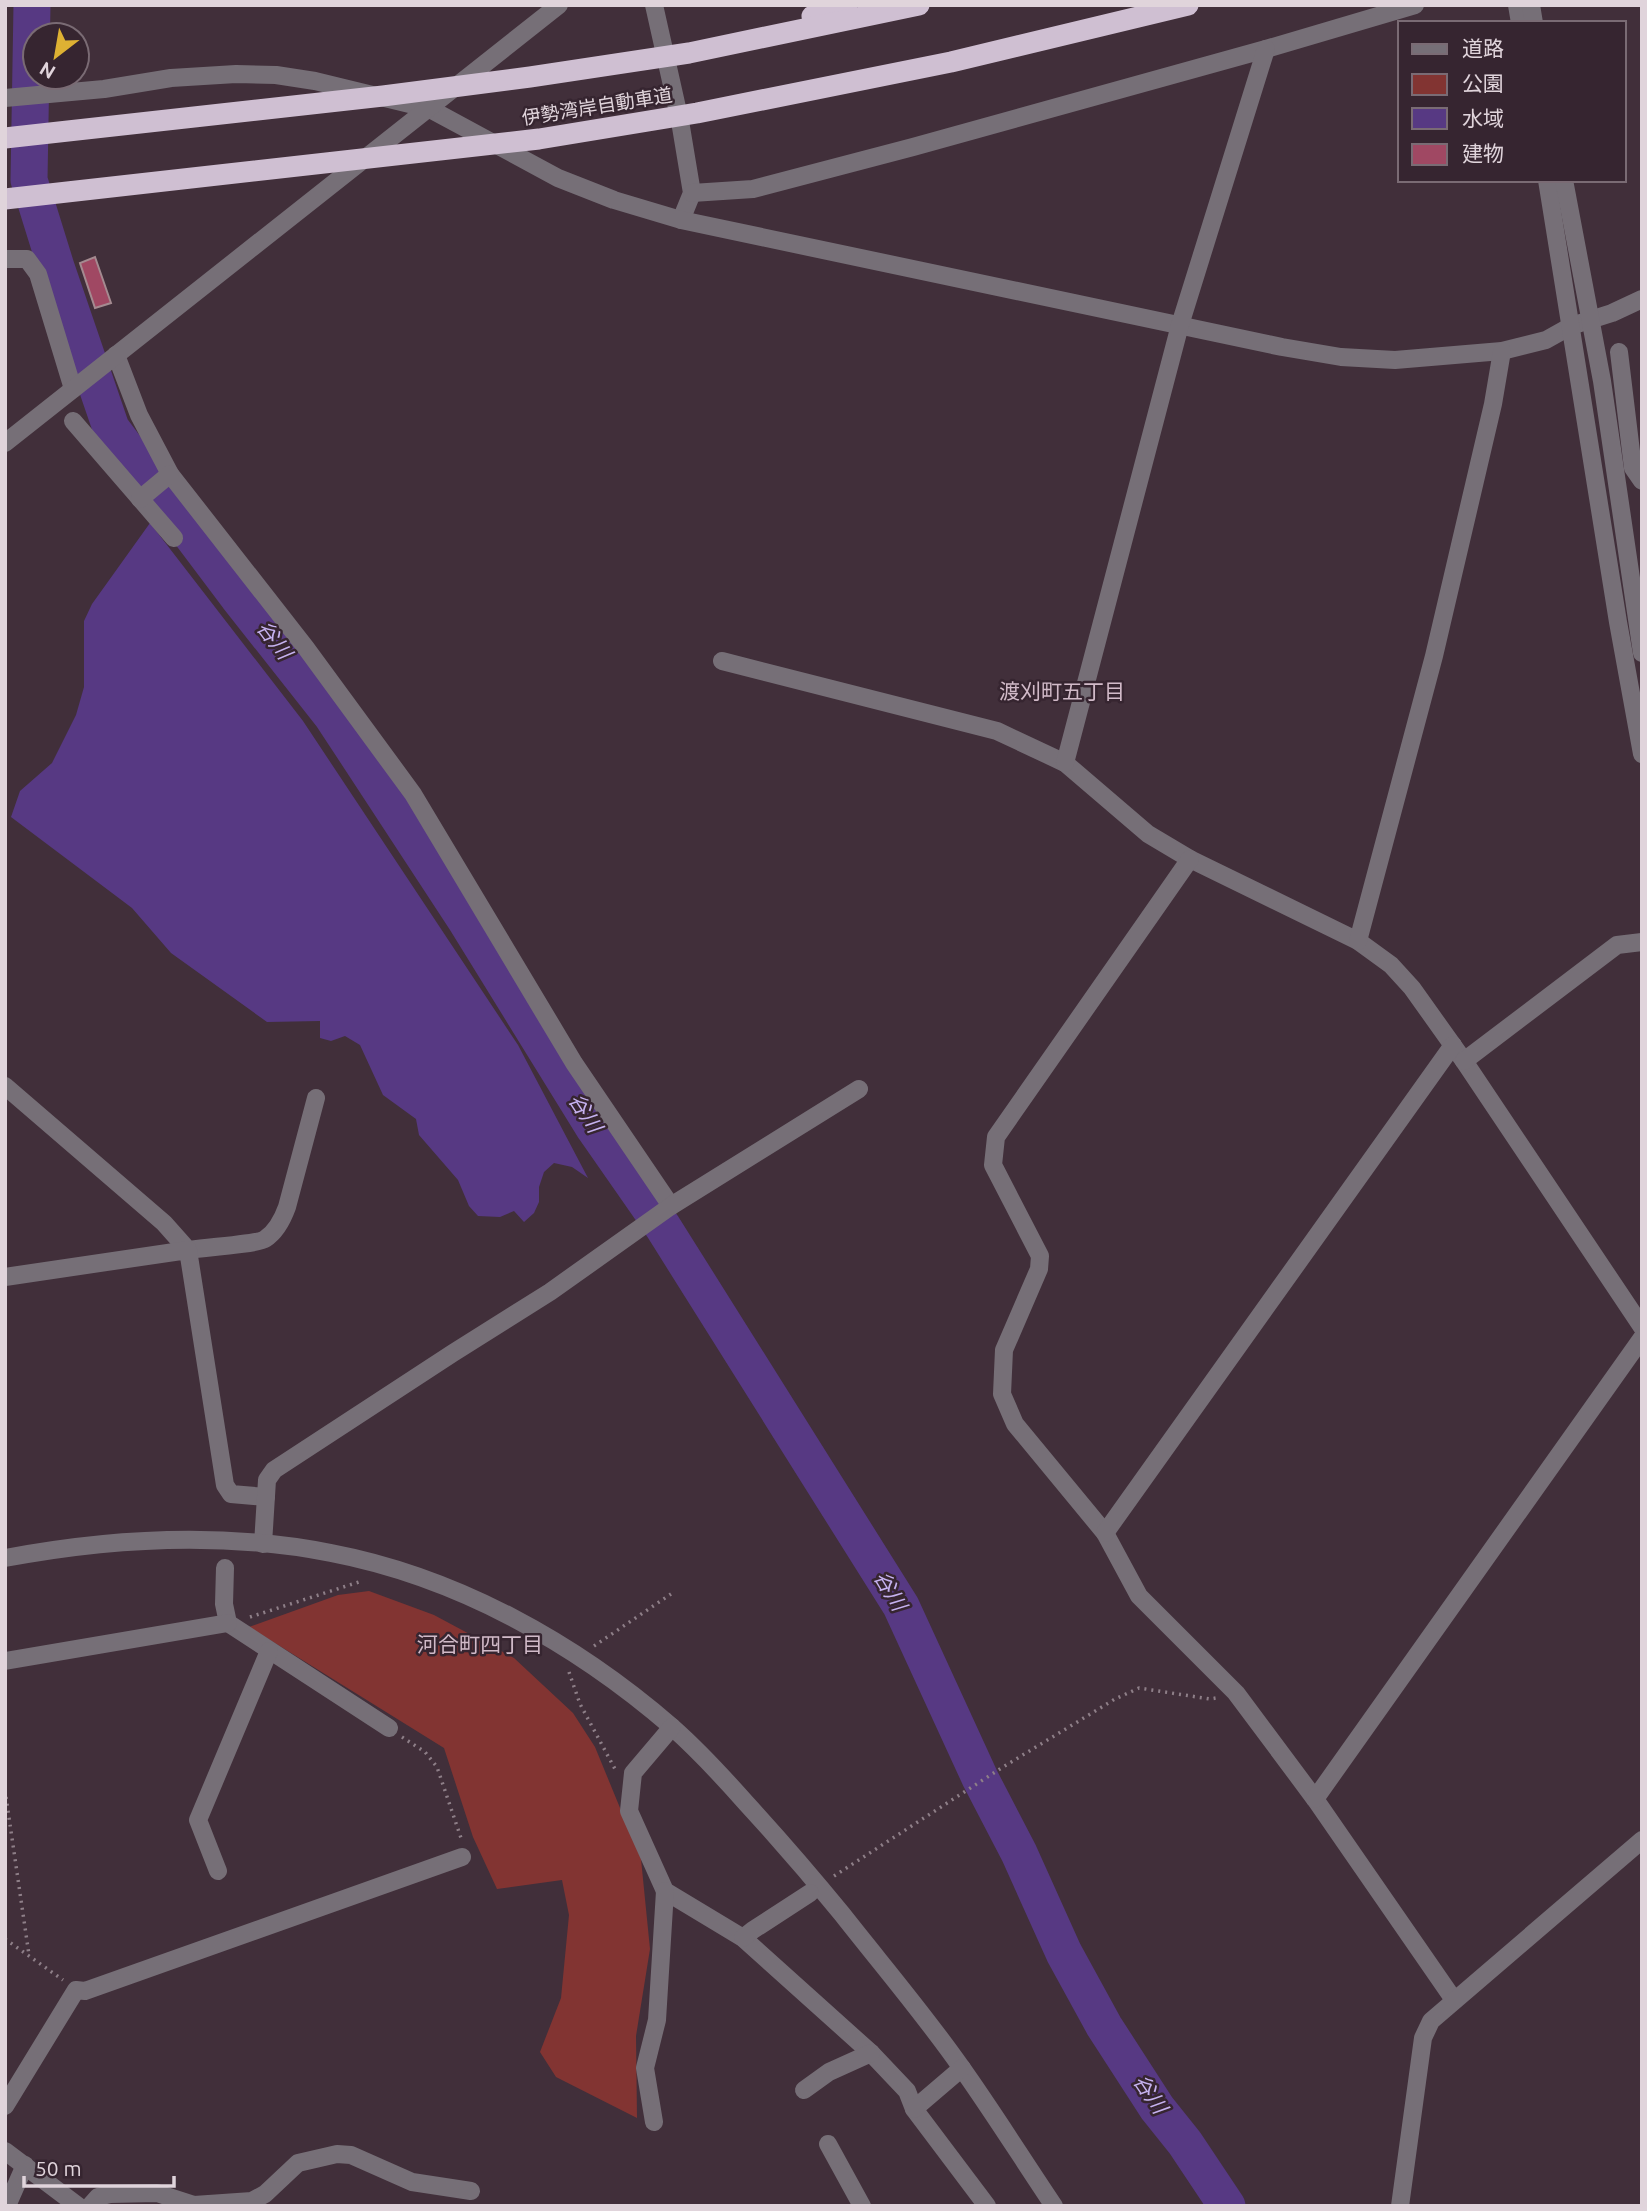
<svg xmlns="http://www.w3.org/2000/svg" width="1647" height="2211" viewBox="0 0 1647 2211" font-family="Ubuntu,'Noto Sans JP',sans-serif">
<rect width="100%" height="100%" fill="#412f3a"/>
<!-- green -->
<polygon fill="#823432" points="369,1591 434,1615 514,1658 573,1713 595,1747 641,1859 650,1949 636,2036 637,2118 556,2077 540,2052 561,1998 569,1915 562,1880 497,1889 473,1837 444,1748 249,1627 338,1595"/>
<!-- water -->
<polygon fill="#573983" points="150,523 303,721 518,1045 588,1178 572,1167 554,1163 544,1172 539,1187 539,1202 534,1213 524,1222 514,1211 500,1217 478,1216 469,1206 458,1180 419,1135 416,1119 383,1095 360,1045 345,1036 331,1041 320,1038 320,1021 267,1022 171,953 132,908 11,817 20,791 52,763 76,715 84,687 84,621 92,604"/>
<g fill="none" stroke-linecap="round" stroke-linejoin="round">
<!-- river -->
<polyline stroke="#573983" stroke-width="37" points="32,5 29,180 56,267 111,428 238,597 332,716 465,919 594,1128 663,1227 901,1606 980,1778 1019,1853 1064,1953 1104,2026 1157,2108 1185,2143 1227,2206"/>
</g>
<!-- building -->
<polygon fill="#a04863" stroke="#a48a90" stroke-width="2" points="95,257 111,303 95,308 80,263"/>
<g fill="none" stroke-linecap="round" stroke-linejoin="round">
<!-- path -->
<g stroke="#8e7f88" stroke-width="3.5" stroke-dasharray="2 5" stroke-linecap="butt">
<polyline points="250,1617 362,1581"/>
<polyline points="594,1646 671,1594"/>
<polyline points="569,1672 580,1704 615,1769"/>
<polyline points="402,1737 425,1752 437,1767 461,1838"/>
<polyline points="5,1790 29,1955"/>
<polyline points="834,1876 1003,1767 1115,1699 1139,1688 1210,1699 1216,1698"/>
<polyline points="5,1939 63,1980"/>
</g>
<!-- minor -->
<g stroke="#766f77" stroke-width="18">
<polyline points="654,5 680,121 692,193 681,220"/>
<polyline points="1517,5 1520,23"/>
<polyline points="1531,5 1534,23"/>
<polyline points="5,98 104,89 171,78 236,74 276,75 315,81 430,109 558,178 614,200 681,220 1282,347 1341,357 1395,360 1502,351 1546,340 1571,326 1612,313 1642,299"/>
<polyline points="1547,180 1618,622 1642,754"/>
<polyline points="1564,180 1602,381 1642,653"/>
<polyline points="692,193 753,189 913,147 1266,49 1415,5"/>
<polyline points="5,259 27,259 38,274 73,389"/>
<polyline points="1619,352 1633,468 1642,481"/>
<polyline points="116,355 139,415 170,474 306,648 413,794 574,1063 671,1206"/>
<polyline points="73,421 174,538"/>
<polyline points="5,443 559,5"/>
<polyline points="140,499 170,474"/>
<polyline points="722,661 997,731 1065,763 1148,834 1190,859 1358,941 1391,965 1412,988 1464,1061 1642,1327"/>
<polyline points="1065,763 1180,325 1266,49"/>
<polyline points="1190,859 996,1137 993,1165 1040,1256 1039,1269 1004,1350 1002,1394 1015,1424 1105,1533 1139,1596 1236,1693 1315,1799 1454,2000"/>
<polyline points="1358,941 1434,656 1493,404 1502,351"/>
<polyline points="1464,1061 1617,945 1642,942"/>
<path d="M5 1086 164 1223 188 1250C201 1248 258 1244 265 1239 276 1232 283 1218 287 1207L316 1098"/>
<polyline points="5,1277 188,1250 225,1485 231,1494 266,1497"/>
<polyline points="1105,1533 1453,1045"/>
<polyline points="263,1544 267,1480 274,1470 453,1353 550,1292 671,1206 859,1089"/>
<path d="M5 1558C111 1538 225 1532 331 1553 457 1577 575 1643 672 1727 698 1750 723 1777 746 1803 779 1839 811 1876 842 1914 882 1965 924 2014 961 2067 993 2112 1023 2160 1054 2206"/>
<polyline points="225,1568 224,1604 228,1623 389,1728"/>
<polyline points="5,1661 228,1623"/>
<polyline points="672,1727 633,1773 629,1811 665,1891 743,1938 871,2053 907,2091 914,2109 987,2206"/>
<polyline points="1315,1799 1642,1338"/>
<polyline points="218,1871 198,1820 269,1651"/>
<polyline points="743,1938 753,1930 810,1893"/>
<polyline points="804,2090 829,2072 871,2053"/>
<polyline points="5,2106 76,1990 85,1991 462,1857"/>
<polyline points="914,2109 962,2068"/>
<polyline points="654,2122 645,2068 657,2020 665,1891"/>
<polyline points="828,2144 862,2206"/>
<polyline points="5,2151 78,2206"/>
<polyline points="7,2206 25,2165"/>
<polyline points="90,2206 98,2197 110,2194 157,2193 194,2205 252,2201 265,2194 298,2163 337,2154 351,2155 412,2182 471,2191"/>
<polyline points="1400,2206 1423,2038 1431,2021 1642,1840"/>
</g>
<!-- highway -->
<g stroke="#cfbfd2" stroke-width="21">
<polyline points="812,16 847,5"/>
<polyline points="5,138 383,96 530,77 689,53 919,5"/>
<polyline points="5,199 539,139 697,113 951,62 1188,5"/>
</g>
</g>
<g text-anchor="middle" stroke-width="5" stroke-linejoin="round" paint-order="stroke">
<!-- street labels -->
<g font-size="19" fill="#e0d4db" stroke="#362530">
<text transform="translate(597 106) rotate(-9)" y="7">伊勢湾岸自動車道</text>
</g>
<!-- water labels -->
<g font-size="21" font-style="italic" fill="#c6b2f0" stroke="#362530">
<text transform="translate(274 640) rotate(53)" y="7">谷川</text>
<text transform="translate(585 1113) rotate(57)" y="7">谷川</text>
<text transform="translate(890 1591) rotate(59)" y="7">谷川</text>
<text transform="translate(1150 2094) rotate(56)" y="7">谷川</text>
</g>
<!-- neighbourhood labels -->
<g font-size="21" fill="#d1bac8" stroke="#362530">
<text x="1062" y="699">渡刈町五丁目</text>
<text x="480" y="1652">河合町四丁目</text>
</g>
</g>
<!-- border -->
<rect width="1647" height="2211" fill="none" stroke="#e0d4db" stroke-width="14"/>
<!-- legend -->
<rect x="1398" y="21" width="228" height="161" fill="#362530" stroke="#7a6b74" stroke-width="2"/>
<rect x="1412" y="44" width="35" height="10" fill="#766f77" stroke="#7a6b74" stroke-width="2"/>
<text x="1462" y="56" font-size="21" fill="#e0d4db">道路</text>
<rect x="1412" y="74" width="35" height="21" fill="#823432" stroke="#7a6b74" stroke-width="2"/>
<text x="1462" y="91" font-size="21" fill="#e0d4db">公園</text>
<rect x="1412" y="108" width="35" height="21" fill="#573983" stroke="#7a6b74" stroke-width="2"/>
<text x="1462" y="126" font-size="21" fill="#e0d4db">水域</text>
<rect x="1412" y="144" width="35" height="21" fill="#a04863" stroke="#7a6b74" stroke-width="2"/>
<text x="1462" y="161" font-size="21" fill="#e0d4db">建物</text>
<!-- north arrow -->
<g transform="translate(56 56) rotate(211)"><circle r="33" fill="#362530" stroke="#7a6b74" stroke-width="2"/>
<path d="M0-5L12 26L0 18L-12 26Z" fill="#deb133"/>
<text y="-10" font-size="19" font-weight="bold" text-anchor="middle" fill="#e0d4db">N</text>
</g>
<!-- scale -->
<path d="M24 2176v10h150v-10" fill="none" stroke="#e0d4db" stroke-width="3.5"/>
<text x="35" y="2176" font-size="21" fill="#e0d4db" stroke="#362530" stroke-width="5" paint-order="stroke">50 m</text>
</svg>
